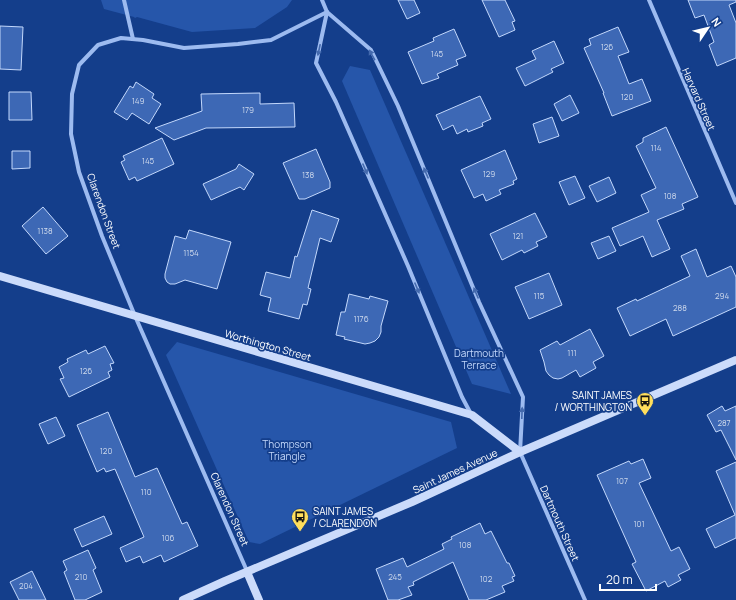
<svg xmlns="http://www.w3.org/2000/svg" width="736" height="600" viewBox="0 0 736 600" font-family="Manrope,sans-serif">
<rect width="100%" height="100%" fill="#143e8b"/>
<!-- green -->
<g fill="#2656aa">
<polygon points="101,0 292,0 287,7 255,28 192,32 137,17 135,18 134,17 104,9"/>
<polygon points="350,66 370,70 511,394 472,384 342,81"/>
<polygon points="177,342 451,422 457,448 260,544 249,542 166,355"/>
</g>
<!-- building -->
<g fill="#3d68b5" stroke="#c3d8fc">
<polygon points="398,0 414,0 420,13 407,19"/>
<polygon points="482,0 505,0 515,21 512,22 515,30 499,37"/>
<polygon points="688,0 736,0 736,2 729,5 736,23 736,58 717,66 709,45 714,42 704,15 695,18"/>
<polygon points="0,26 23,27 21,70 0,69"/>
<polygon points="618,27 629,52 618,56 629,84 642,79 651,101 612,116 603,93 604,93 584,48 591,45 589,39"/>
<polygon points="454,29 466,56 456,60 458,65 437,74 439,78 422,84 408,52 434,41 433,38"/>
<polygon points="554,41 564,63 551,69 553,72 525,86 516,68 536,59 532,51"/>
<polygon points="136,82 154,94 152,98 161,104 149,124 132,113 127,120 114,112 130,86 133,88"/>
<polygon points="9,92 31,92 32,120 9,120"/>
<polygon points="260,93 260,104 294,103 295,127 206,128 174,140 155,128 202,111 201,94"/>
<polygon points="570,95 579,113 562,121 554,104"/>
<polygon points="480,96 491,119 482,123 483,126 468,132 467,129 457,134 453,125 443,130 436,115"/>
<polygon points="552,117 559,136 539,143 533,124"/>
<polygon points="666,127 698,197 682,204 684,209 657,220 670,249 652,257 643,236 620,246 612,228 649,212 641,195 656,188 636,146 643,142 643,138"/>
<polygon points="162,138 174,164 137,181 135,177 129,180 121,162 125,160 123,156"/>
<polygon points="316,149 330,182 330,188 305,199 299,199 283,163"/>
<polygon points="505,150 517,179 513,181 514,184 499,190 501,194 486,201 483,194 474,198 461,170"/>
<polygon points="12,151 30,151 30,168 12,169"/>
<polygon points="239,164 254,174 244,190 240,187 211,200 203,184 236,169"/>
<polygon points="575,176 585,198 569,205 559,182"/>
<polygon points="609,177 616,193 597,202 589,186"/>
<polygon points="43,207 68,236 46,254 22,226"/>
<polygon points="312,210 339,219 331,242 320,238 308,288 311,289 307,305 303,304 299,319 268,311 271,298 260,295 266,272 290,278 295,256 297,257"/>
<polygon points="535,213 547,237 536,242 538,246 524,253 522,250 502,260 490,234"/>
<polygon points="189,230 231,242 217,289 185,280 175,284 170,284 167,282 165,278 165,274 175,236 186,239"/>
<polygon points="609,236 616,251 598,259 591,243"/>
<polygon points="696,249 707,277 731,266 736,277 736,307 673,336 666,319 630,336 617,308 636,299 637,301 690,276 681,256"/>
<polygon points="549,273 562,305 529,319 515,287"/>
<polygon points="349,294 369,299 370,296 388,301 381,326 381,332 379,337 375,341 370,343 365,344 344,339 345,337 336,335 341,312 345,312"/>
<polygon points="590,329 604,356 593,362 596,368 580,377 576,370 562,378 558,379 553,378 549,375 546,371 544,362 540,350 557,341 560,345"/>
<polygon points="105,346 114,363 110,364 112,370 108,372 110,377 69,397 60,379 64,378 59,367 68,362 67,359 86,350 88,354"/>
<polygon points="722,406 725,411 736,406 736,460 721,430 716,432 707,415"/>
<polygon points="108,412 135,477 157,468 182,524 187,522 198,546 164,562 161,555 143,563 140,556 126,562 120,548 144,537 115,469 106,472 104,468 97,472 77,425"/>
<polygon points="56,417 65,436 48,444 39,424"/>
<polygon points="643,459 651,478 639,483 671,551 679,547 690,569 678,575 681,580 668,587 665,581 646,591 632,564 636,562 597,475 629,461 631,464"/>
<polygon points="736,462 736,538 715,548 706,529 735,515 716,471"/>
<polygon points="104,516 112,534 82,547 74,529"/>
<polygon points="480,523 485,534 491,531 507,563 509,563 515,576 512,577 514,581 502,586 505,592 486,600 469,600 453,562 413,582 414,585 408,587 412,595 398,600 388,600 376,569 403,558 407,567 444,549 442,544 452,539 451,537"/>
<polygon points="88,550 96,568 93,570 102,592 85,600 75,600 64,572 67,570 63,561"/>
<polygon points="32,571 46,600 19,600 10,582"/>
</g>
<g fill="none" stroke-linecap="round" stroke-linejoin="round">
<!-- street -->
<g stroke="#9dbbf0" stroke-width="4">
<polyline points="124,0 133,39"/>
<polyline points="322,0 327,12 371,50 398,106 479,302 523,397 520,452 585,600"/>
<polyline points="649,0 736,203"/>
<polyline points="327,12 316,63 336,102 408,266 462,397 471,414"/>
<polyline points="247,571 135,316 102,236 79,172 71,134 72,94 79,65 98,45 121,38 143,40 184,48 238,44 271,40 327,12"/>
</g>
<!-- secondary -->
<g stroke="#cbdbfb" stroke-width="8">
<polyline points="0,276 472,415 520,452"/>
<polyline points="247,572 259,600"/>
<polyline points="183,600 225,581 412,502 520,452 736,360"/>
</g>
</g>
<!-- one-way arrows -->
<defs><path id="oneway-solid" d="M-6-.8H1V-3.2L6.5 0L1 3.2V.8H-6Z"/></defs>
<g fill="#446aae">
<use href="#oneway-solid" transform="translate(319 50) rotate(102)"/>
<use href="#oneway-solid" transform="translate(372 55) rotate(-119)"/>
<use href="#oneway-solid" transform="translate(365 169) rotate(67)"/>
<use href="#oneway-solid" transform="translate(426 173) rotate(-113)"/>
<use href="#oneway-solid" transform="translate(417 288) rotate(67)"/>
<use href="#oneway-solid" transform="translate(476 293) rotate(-113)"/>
<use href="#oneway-solid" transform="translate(522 413) rotate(-88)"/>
</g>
<!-- icons -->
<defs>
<symbol id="bus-pin" viewBox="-11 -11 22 30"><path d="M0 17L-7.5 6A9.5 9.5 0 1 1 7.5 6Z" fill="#ffde5c" stroke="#143e8b"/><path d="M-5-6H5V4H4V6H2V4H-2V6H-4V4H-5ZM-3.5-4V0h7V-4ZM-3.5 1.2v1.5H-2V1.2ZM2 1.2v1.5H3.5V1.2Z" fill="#111"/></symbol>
</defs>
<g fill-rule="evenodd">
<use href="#bus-pin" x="635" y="391" width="20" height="27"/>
<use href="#bus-pin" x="290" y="507" width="20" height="27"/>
</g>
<g text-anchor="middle" stroke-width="3.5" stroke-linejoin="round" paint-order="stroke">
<!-- number labels -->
<g font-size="8" fill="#ced9ec">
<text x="607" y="50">126</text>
<text x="437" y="57">145</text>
<text x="627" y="100">120</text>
<text x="138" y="104">149</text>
<text x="248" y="113">179</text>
<text x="656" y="151">114</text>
<text x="148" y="164">145</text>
<text x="489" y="177">129</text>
<text x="308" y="178">138</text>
<text x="670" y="199">108</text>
<text x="45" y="234">1138</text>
<text x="518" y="239">121</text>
<text x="191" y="256">1154</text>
<text x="539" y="299">115</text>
<text x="722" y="299">294</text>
<text x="680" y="311">288</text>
<text x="361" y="322">1176</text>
<text x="572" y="356">111</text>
<text x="86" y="374">126</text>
<text x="724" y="426">287</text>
<text x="106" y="454">120</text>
<text x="622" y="484">107</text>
<text x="146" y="495">110</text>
<text x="639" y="527">101</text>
<text x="168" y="541">106</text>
<text x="465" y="548">108</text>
<text x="81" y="580">210</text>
<text x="395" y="580">245</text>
<text x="486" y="582">102</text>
<text x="26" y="589">204</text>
</g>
<!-- street labels -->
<g font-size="10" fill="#fff" stroke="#143e8b">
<text transform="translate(699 99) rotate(66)" y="4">Harvard Street</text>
<text transform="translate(104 211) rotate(70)" y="4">Clarendon Street</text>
<text transform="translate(268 345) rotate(16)" y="4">Worthington Street</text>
<text transform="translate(455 471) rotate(-25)" y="4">Saint James Avenue</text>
<text transform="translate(230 509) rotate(66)" y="4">Clarendon Street</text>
<text transform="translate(560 523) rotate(66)" y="4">Dartmouth Street</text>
</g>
<!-- park labels -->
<g font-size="10" fill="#c3d8fc" stroke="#143e8b">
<text x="479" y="357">Dartmouth<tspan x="479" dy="12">Terrace</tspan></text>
<text x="287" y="448">Thompson<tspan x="287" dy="12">Triangle</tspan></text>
</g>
<!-- poi labels -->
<g font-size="10" fill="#fff" stroke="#143e8b" text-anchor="end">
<text x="632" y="399">SAINT JAMES<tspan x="632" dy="12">/ WORTHINGTON</tspan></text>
<text x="313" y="515" text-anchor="start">SAINT JAMES<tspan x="313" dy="12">/ CLARENDON</tspan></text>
</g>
</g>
<!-- north arrow -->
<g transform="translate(708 28) rotate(55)" stroke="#143e8b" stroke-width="3" paint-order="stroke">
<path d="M0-3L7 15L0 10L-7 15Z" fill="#ffffff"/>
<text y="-6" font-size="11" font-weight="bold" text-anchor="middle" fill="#ffffff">N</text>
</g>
<!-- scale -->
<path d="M600 584v6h56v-6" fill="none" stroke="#ffffff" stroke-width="2"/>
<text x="606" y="584" font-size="12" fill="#ffffff" stroke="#143e8b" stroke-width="3" paint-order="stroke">20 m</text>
</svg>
